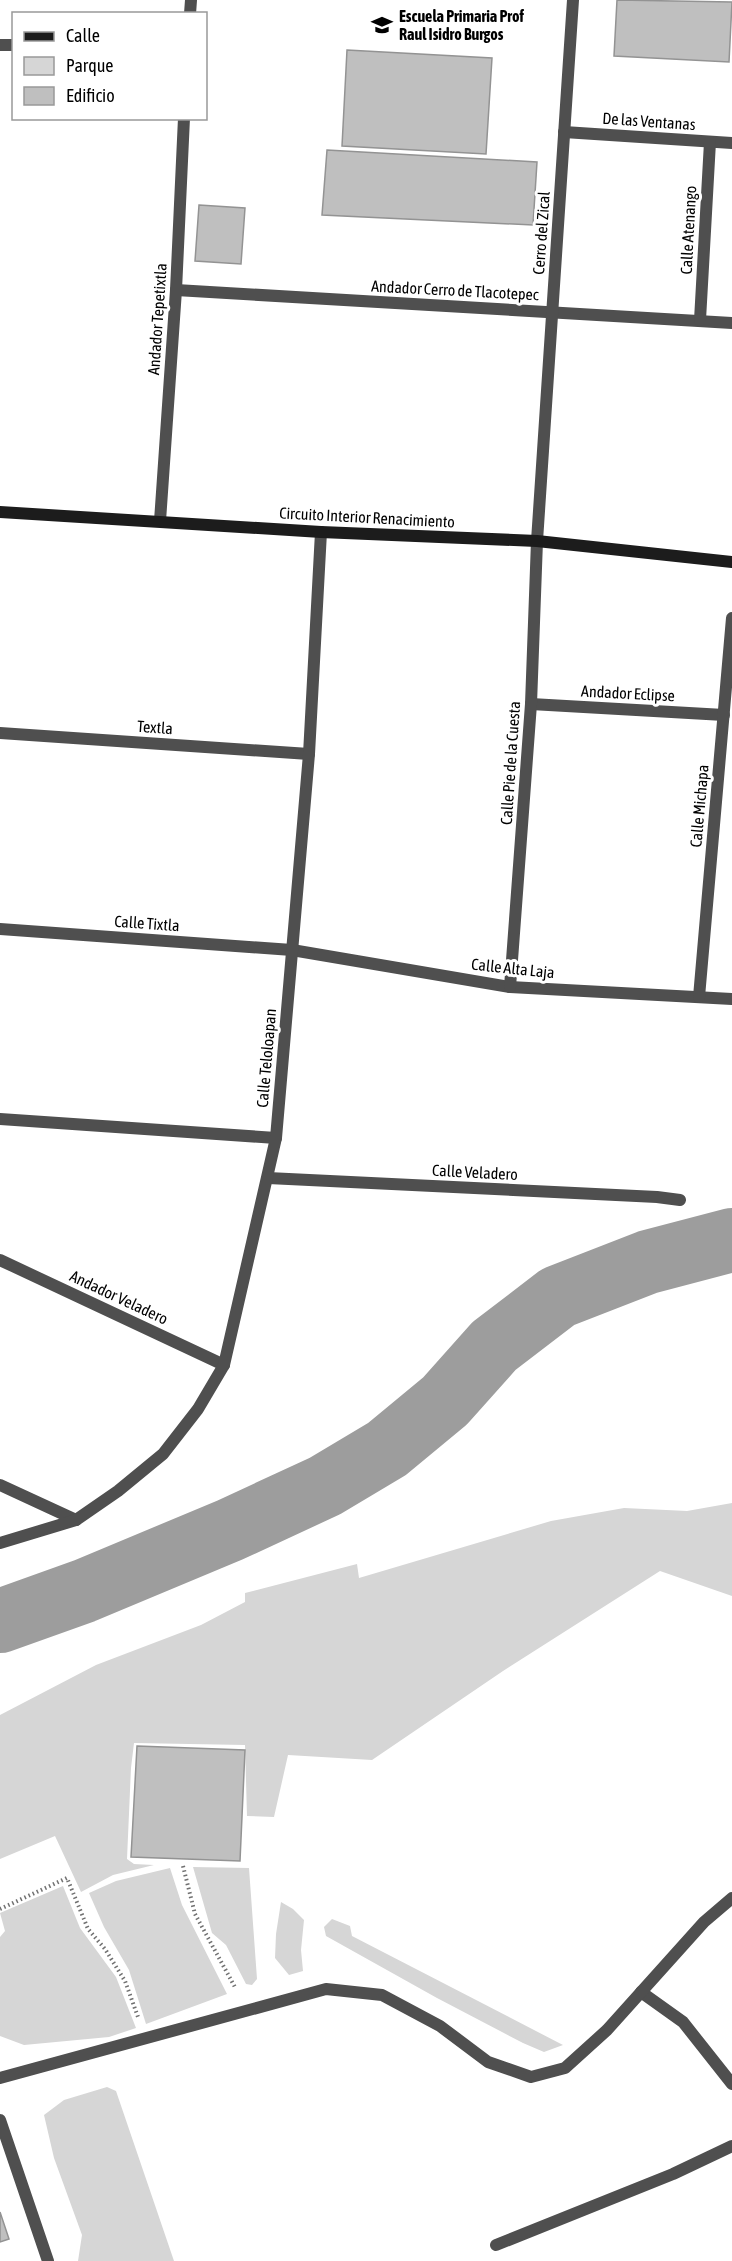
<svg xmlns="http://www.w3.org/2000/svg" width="732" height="2261" viewBox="0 0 732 2261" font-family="'Asap Condensed',sans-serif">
<rect width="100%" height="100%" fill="#fff"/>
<!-- green -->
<g fill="#d6d6d6">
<polygon points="732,1503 732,1596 660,1571 503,1671 372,1760 288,1755 274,1817 247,1816 245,1745 134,1743 131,1768 127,1859 134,1864 154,1865 113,1875 81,1892 55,1836 0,1859 0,1715 96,1665 201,1625 245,1602 245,1593 357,1564 359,1578 551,1521 624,1508 687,1511"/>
<polygon points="193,1867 249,1868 257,1979 252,1985 246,1984 226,1945 212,1933"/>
<polygon points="170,1868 182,1905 227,1994 146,2024 129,1970 104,1927 89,1893 116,1881"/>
<polygon points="63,1886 80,1928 116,1977 136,2028 109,2037 24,2045 0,2036 0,1937 5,1931 0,1913"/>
<polygon points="281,1902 293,1909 304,1920 301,1950 303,1971 289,1975 275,1958 276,1934"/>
<polygon points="332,1919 350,1926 352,1936 563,2045 544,2052 523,2043 437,1998 326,1936 324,1927"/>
<polygon points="107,2087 116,2091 174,2261 78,2261 82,2235 54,2158 44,2115 64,2100"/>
</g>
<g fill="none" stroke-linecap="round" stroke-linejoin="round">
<!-- river -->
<polyline stroke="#9d9d9d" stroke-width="64" points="0,1621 84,1591 230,1530 325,1486 387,1449 445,1401 494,1346 558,1297 648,1262 732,1240"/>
</g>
<!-- building -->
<g fill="#bfbfbf" stroke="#939393" stroke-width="1.5">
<polygon points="617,0 732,2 729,62 614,56"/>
<polygon points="347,50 492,58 486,154 342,146"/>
<polygon points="327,150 537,162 533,225 322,215"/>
<polygon points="199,205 245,208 241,264 195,261"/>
<polygon points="137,1746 245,1750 240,1861 131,1857"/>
<polygon points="0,2212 9,2239 0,2242"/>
</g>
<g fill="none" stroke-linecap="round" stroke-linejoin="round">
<!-- path -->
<g stroke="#717171" stroke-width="4" stroke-dasharray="1.5 3" stroke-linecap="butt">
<polyline points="183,1866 195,1914 236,1989"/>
<polyline points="0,1909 67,1878 88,1929 105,1949 125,1981 138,2017"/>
</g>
<!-- service -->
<g stroke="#4f4f4f" stroke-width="12">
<polyline points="641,1992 683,2022 732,2084"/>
<polyline points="0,2078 326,1989 382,1995 440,2026 488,2062 531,2077 565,2068 607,2030 704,1922 732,1898"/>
<polyline points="0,2120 48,2261"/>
<polyline points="496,2245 673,2174 732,2146"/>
</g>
<!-- minor -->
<g stroke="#4f4f4f" stroke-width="12">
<polyline points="190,14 191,0"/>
<polyline points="0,45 14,45"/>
<polyline points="564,132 732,143"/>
<polyline points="176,290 732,323"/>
<polyline points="700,320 710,142"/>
<polyline points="160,521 176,290 184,118"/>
<polyline points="531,704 724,715"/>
<polyline points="0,733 309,754"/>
<polyline points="0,929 292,950 510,987 732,999"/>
<polyline points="510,987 531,704 537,541 573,0"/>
<polyline points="699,997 732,618"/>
<polyline points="0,1119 276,1138"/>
<polyline points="268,1178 657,1197 680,1200"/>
<polyline points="0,1260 224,1365"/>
<polyline points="0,1485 76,1520"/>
<polyline points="0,1543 76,1520 118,1491 163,1454 198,1409 224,1365 276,1138 309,754 321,532"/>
</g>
<!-- secondary -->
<polyline stroke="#1c1c1c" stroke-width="12" points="0,512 321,532 537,541 732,562"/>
</g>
<!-- icons -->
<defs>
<symbol id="school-bare" viewBox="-9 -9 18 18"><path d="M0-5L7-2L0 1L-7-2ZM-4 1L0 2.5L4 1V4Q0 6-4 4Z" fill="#000" stroke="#fff" stroke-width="2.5" paint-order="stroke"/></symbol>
</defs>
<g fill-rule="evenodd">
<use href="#school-bare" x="367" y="10" width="30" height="30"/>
</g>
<g text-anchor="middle" stroke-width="6" stroke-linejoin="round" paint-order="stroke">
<!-- poi labels -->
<g font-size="16" font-weight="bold" fill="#000" stroke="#fff" text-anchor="start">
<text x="399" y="22">Escuela Primaria Prof<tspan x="399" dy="18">Raul Isidro Burgos</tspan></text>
</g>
<!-- street labels -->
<g font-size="16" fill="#000" stroke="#fff">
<text transform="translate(649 121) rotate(4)" y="6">De las Ventanas</text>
<text transform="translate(688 230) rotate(-87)" y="6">Calle Atenango</text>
<text transform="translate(541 233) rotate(-86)" y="6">Cerro del Zical</text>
<text transform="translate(455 290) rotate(3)" y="6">Andador Cerro de Tlacotepec</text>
<text transform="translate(157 319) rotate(-86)" y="6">Andador Tepetixtla</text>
<text transform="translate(367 517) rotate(3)" y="6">Circuito Interior Renacimiento</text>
<text transform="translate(628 693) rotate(3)" y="6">Andador Eclipse</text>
<text transform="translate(155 727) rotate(4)" y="6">Textla</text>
<text transform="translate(510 763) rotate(-86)" y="6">Calle Pie de la Cuesta</text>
<text transform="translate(699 806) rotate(-85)" y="6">Calle Michapa</text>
<text transform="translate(147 923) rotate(4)" y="6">Calle Tixtla</text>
<text transform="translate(513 968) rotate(6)" y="6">Calle Alta Laja</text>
<text transform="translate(266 1058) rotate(-85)" y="6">Calle Teloloapan</text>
<text transform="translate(475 1172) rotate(3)" y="6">Calle Veladero</text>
<text transform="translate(119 1297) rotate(25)" y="6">Andador Veladero</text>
</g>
</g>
<!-- legend -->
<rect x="12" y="12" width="195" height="108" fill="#ffffff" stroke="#999999" stroke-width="1.5"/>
<rect x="24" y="32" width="30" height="9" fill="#1c1c1c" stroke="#999999" stroke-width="1.5"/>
<text x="66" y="42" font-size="18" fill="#000000">Calle</text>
<rect x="24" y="57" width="30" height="18" fill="#d6d6d6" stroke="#999999" stroke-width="1.5"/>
<text x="66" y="72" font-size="18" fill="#000000">Parque</text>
<rect x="24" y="87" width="30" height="18" fill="#bfbfbf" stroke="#999999" stroke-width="1.5"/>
<text x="66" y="102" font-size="18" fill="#000000">Edificio</text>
</svg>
